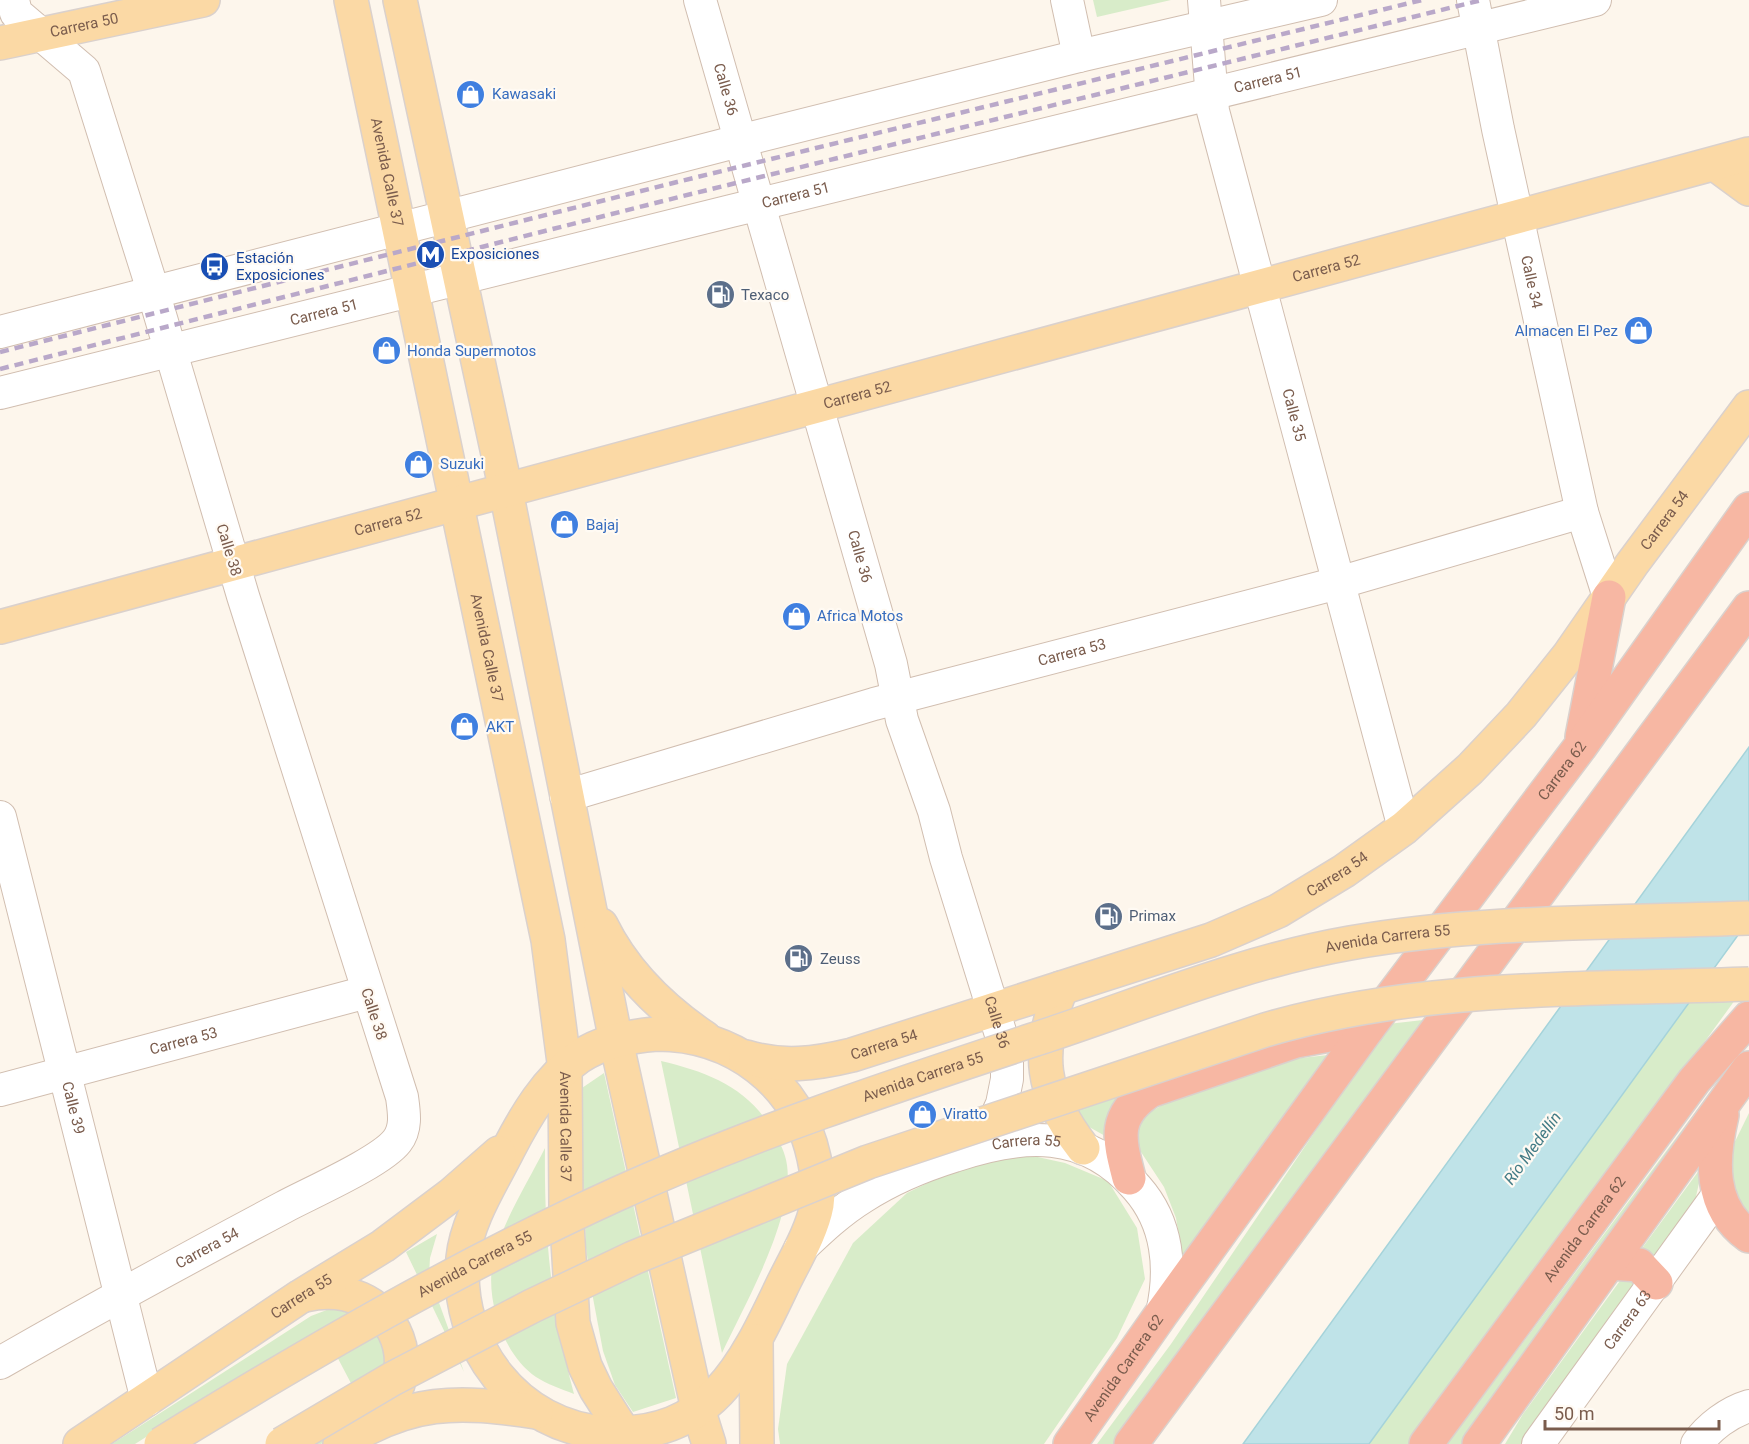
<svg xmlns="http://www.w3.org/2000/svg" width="1749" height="1444" viewBox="0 0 1749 1444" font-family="Roboto,sans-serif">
<rect width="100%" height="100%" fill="#fdf6ec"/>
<!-- green -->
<g fill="#d8ecc9">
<polygon points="1093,0 1171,0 1097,17"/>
<polygon points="1735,1000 1412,1444 1369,1444 1689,1003"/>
<polygon points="1423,1020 1114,1444 1097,1444 1171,1344 1388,1024"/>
<polygon points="1328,1055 1183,1260 1176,1218 1164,1187 1139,1149 1136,1138 1139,1125 1147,1114 1174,1098 1283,1060"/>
<path d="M661 1061C704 1071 744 1086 768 1123 774 1133 782 1145 785 1156 801 1208 744 1305 722 1353Z"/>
<polygon points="604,1073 676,1398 633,1412 615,1385 603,1351 593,1298 586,1248 579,1090"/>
<polygon points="1138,1090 1107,1137 1066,1114"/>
<polygon points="1706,1098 1607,1245 1462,1444 1447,1444"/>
<polygon points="1749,1113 1749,1213 1729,1186 1724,1164"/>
<path d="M545 1148C544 1237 551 1308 574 1394 561 1389 547 1384 536 1377 503 1355 485 1299 493 1261 502 1222 527 1184 545 1148Z"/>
<polygon points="1015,1152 1065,1163 1108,1181 1137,1228 1145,1279 1117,1338 1044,1444 780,1444 778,1429 787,1364 853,1243 907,1193 977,1159"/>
<polygon points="1703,1165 1693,1210 1656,1262 1640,1251"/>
<polygon points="437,1234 430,1258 429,1275 464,1372 406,1252"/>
<polygon points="1622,1278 1642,1282 1524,1444 1505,1444 1523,1414"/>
<polygon points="332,1308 365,1314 388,1354 367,1414 321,1444 309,1444 364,1408 323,1330 253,1369 135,1444 112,1444 311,1316"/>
</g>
<!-- water -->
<polygon fill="#bfe3e8" stroke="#a5d3da" stroke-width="1.5" points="1749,747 1749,920 1369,1444 1243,1444"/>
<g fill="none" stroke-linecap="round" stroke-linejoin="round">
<defs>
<g id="minor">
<path id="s1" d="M700 0 891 664 902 720 934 811 946 858 1007 1054V1079L1002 1104 983 1146"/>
<polyline points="1067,0 1079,56"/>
<path id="s2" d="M1204 0 1213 111 1404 828"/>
<path id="s3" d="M1473 0 1498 129 1582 512 1609 597"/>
<polyline points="0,332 739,141 1079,56 1321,0"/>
<path id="s4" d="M0 393 731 211 1595 0"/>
<path id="s5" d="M566 796 874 704 1338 583 1582 512"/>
<path id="s6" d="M0 817 147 1400"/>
<path id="s7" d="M0 1090 367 992"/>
<path id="s8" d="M800 1249C820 1230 840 1211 863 1197 891 1179 922 1166 954 1156 1022 1133 1086 1128 1137 1188 1168 1223 1172 1269 1162 1313"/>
<path id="s9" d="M0 1363C94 1309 188 1258 284 1207 310 1193 381 1162 397 1141 407 1128 404 1112 402 1097L243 596 150 281 84 71 16 13 13 0"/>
<path id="s10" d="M1538 1444 1718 1195"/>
<path d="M1697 1444C1709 1427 1729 1412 1749 1406"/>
</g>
<g id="major">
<path id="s11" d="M351 0 548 940 565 1070 566 1208 573 1323 585 1366 596 1389 631 1444"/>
<polyline points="400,0 506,491 616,1041 698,1409 709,1444"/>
<path id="s12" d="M0 43 203 0"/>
<polyline points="1715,164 1749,189"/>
<path id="s13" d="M0 627 1749 154"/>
<path d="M601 925C624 972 662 1009 705 1038"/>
<path d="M1061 988C1036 1054 1040 1092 1083 1148"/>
<path d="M657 1034C733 1034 798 1082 814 1158 817 1172 819 1190 817 1205 812 1232 794 1261 782 1286 744 1366 710 1438 607 1433 517 1428 454 1345 463 1258 467 1220 491 1184 508 1150 525 1117 547 1079 579 1057 601 1042 631 1036 657 1034Z"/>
<path id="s14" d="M746 1057C782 1068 815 1064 852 1055L1211 940 1278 911 1344 871 1404 828 1470 769 1521 715 1569 655 1632 564 1749 407"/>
<path d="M305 1295C390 1275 436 1368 370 1425"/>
<polyline points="756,1341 757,1444"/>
<path id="s15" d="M80 1444 301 1296 383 1246 451 1195 499 1153"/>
<path d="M340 1444C410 1399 457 1400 536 1412"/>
</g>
<g id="highway">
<polyline points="1582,737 1609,597"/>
<path d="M1722 1115C1712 1158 1708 1207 1749 1236"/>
<path d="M1129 1178C1119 1139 1112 1116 1150 1091L1296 1041 1368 1028"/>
<polyline points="1610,1263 1639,1265 1656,1283"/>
<path id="s16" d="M1070 1444 1162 1313 1368 1028 1580 747 1749 509"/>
<polyline points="1131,1444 1749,608"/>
<path id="s17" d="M1426 1444 1694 1081 1749 1018"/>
<polyline points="1479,1444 1749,1068"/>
</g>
</defs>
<!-- minor casing -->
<use href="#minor" stroke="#d1beb0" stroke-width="34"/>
<!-- major casing -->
<use href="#major" stroke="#dad1cd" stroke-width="36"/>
<!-- highway casing -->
<use href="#highway" stroke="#dad1cd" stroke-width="36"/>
<!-- minor -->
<use href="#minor" stroke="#fff" stroke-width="32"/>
<!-- major -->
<use href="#major" stroke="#fbd9a5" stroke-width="33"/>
<!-- highway -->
<use href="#highway" stroke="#f7b7a3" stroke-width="33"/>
<!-- rail -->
<g stroke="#b9a8c9" stroke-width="4.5" stroke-dasharray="9 6" stroke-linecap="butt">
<polyline points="0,352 677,182 1422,0"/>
<polyline points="0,369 679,197 1482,0"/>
</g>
<defs>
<g id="major-bridge">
<path id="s18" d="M161 1444C309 1353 459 1266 617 1194 756 1131 903 1083 1048 1035 1147 1002 1247 961 1350 943 1480 920 1617 923 1749 918"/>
<path d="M282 1444 392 1379 532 1306 633 1258 868 1162 1265 1030C1421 984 1588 990 1749 984"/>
</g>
</defs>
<!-- major-bridge casing -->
<use href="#major-bridge" stroke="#dad1cd" stroke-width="36" stroke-linecap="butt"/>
<!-- major-bridge -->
<use href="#major-bridge" stroke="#fbd9a5" stroke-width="33"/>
</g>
<!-- icons -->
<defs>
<symbol id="shop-disc" viewBox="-11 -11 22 22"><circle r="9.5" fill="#3f7fe0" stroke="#fffaf3"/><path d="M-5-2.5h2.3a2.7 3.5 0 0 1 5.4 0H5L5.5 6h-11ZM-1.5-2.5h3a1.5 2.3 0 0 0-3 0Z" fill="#fff"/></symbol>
<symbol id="metro-disc" viewBox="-11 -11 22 22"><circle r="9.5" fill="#1a4fb4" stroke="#fffaf3"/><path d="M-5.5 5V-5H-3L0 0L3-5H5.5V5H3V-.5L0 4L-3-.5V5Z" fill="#fff"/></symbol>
<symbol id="bus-disc" viewBox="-11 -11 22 22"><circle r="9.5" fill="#1a4fb4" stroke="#fffaf3"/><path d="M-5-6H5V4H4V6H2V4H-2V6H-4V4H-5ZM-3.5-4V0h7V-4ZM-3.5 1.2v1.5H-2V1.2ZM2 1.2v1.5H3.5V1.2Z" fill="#fff"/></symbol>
<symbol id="fuel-disc" viewBox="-11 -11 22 22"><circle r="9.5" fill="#5c6f8a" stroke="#fffaf3"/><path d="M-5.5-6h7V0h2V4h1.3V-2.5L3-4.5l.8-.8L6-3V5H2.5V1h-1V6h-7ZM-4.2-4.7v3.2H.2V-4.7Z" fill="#fff"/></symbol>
</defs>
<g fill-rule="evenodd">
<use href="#shop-disc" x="454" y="78" width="33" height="33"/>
<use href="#metro-disc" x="414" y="238" width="33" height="33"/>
<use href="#bus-disc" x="198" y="250" width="33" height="33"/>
<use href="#fuel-disc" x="704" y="278" width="33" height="33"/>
<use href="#shop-disc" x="1622" y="314" width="33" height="33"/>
<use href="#shop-disc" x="370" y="334" width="33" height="33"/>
<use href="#shop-disc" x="402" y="448" width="33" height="33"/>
<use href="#shop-disc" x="548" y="508" width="33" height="33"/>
<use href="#shop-disc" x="780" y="600" width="33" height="33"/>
<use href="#shop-disc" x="448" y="710" width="33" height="33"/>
<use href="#fuel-disc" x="1092" y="900" width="33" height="33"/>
<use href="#fuel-disc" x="782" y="942" width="33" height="33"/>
<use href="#shop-disc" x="906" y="1098" width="33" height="33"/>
</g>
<g text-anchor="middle" stroke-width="4.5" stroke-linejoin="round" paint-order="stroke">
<!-- street labels -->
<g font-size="15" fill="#7a5c4d" stroke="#fffaf3">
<text dy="5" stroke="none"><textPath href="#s12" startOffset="86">Carrera 50</textPath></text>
<text dy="5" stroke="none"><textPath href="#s4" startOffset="1306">Carrera 51</textPath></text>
<text dy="5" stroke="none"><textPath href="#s1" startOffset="93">Calle 36</textPath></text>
<text dy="5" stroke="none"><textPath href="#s11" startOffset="176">Avenida Calle 37</textPath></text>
<text dy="5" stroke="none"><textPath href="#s4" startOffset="820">Carrera 51</textPath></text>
<text dy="5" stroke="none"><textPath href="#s13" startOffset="1374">Carrera 52</textPath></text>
<text dy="5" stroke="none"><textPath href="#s3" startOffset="288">Calle 34</textPath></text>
<text dy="5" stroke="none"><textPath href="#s4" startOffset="334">Carrera 51</textPath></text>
<text dy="5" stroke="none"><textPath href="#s13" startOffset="888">Carrera 52</textPath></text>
<text dy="5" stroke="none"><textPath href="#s2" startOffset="426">Calle 35</textPath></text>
<text dy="5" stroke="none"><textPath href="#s14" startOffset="1113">Carrera 54</textPath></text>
<text dy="5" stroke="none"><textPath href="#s13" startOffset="402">Carrera 52</textPath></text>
<text transform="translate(229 550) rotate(73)" y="5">Calle 38</text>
<text dy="5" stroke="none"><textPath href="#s1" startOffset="579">Calle 36</textPath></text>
<text dy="5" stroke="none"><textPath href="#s11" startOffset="662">Avenida Calle 37</textPath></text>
<text dy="5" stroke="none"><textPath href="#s5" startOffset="526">Carrera 53</textPath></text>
<text dy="5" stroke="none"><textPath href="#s16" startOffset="834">Carrera 62</textPath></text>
<text dy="5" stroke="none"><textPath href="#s14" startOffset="627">Carrera 54</textPath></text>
<text dy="5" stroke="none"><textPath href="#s18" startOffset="1334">Avenida Carrera 55</textPath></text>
<text transform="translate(374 1014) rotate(72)" y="5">Calle 38</text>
<text dy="5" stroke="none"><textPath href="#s1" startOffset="1065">Calle 36</textPath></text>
<text dy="5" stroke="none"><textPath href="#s7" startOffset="190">Carrera 53</textPath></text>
<text dy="5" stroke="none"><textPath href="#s14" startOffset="141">Carrera 54</textPath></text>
<text dy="5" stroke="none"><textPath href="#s18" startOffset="848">Avenida Carrera 55</textPath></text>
<text dy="5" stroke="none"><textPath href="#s6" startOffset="300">Calle 39</textPath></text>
<text dy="5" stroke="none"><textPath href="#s11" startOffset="1148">Avenida Calle 37</textPath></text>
<text dy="5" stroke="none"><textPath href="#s8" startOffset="256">Carrera 55</textPath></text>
<text dy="5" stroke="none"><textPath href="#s17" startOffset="267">Avenida Carrera 62</textPath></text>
<text dy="5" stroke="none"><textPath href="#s9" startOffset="237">Carrera 54</textPath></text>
<text dy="5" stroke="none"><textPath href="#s18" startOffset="362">Avenida Carrera 55</textPath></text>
<text dy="5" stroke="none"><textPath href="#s15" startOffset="266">Carrera 55</textPath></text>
<text dy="5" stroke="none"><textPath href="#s10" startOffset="153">Carrera 63</textPath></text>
<text dy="5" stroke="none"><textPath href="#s16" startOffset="93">Avenida Carrera 62</textPath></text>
</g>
<!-- shop labels -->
<g font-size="15" fill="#366cbe" stroke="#fffaf3" text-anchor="start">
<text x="492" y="99">Kawasaki</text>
<text x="1618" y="336" text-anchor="end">Almacen El Pez</text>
<text x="407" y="356">Honda Supermotos</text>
<text x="440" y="469">Suzuki</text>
<text x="586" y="530">Bajaj</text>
<text x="817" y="621">Africa Motos</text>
<text x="486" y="732">AKT</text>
<text x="943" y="1119">Viratto</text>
</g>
<!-- transit labels -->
<g font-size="15" fill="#164399" stroke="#fffaf3" text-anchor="start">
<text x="451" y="259">Exposiciones</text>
<text x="236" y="263">Estación<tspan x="236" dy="17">Exposiciones</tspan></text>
</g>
<!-- service labels -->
<g font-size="15" fill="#4e5e75" stroke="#fffaf3" text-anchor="start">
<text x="741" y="300">Texaco</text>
<text x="1129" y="921">Primax</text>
<text x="820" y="964">Zeuss</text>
</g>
<!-- water labels -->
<g font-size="16" font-style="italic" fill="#437c86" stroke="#fffaf3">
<text transform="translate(1532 1148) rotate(-54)" y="6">Río Medellín</text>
</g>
</g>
<!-- scale -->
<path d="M1545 1420v9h174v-9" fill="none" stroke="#7a5c4d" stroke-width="3"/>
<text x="1554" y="1420" font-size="18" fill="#7a5c4d" stroke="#fffaf3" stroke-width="4.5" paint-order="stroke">50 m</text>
</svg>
